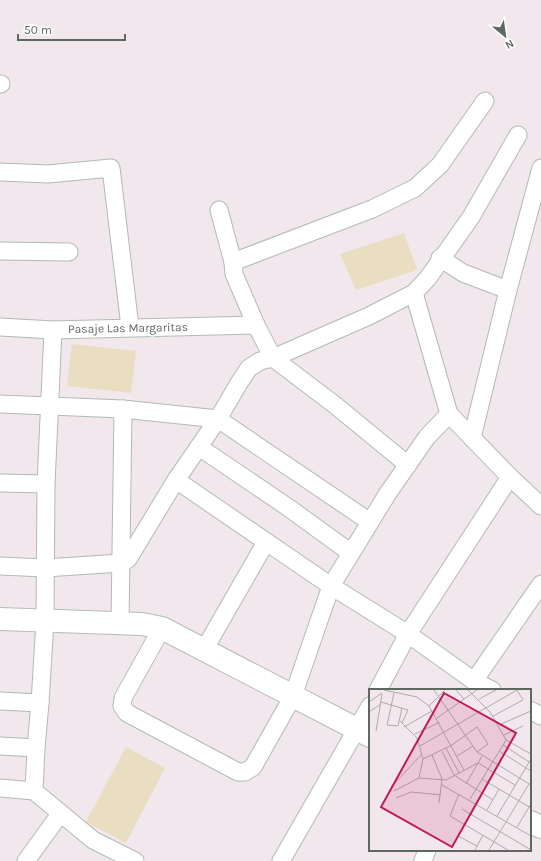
<svg xmlns="http://www.w3.org/2000/svg" width="541" height="861" viewBox="0 0 541 861" font-family="Karla,sans-serif">
<rect width="100%" height="100%" fill="#f1e7ec"/>
<!-- green -->
<g fill="#eadec2">
<polygon points="404,233 417,270 356,290 340,254"/>
<polygon points="72,344 136,351 131,393 67,386"/>
<polygon points="126,747 165,768 126,843 86,822"/>
</g>
<g fill="none" stroke-linecap="round" stroke-linejoin="round">
<defs>
<g id="street">
<polyline points="0,84 1,84"/>
<polyline points="0,172 48,174 111,168 130,327"/>
<polyline points="219,210 233,262 234,274 256,325 273,358 335,405 408,465"/>
<polyline points="0,251 69,252"/>
<polyline points="440,258 463,273 508,290"/>
<polyline points="233,262 372,209 415,188 440,165 485,101"/>
<polyline points="414,293 449,414 510,477 541,506"/>
<polyline points="0,327 53,330 256,325"/>
<polyline points="0,404 123,409 218,419 370,522"/>
<polyline points="472,438 508,290 541,168"/>
<polyline points="199,447 289,508 351,553"/>
<polyline points="176,480 331,586 408,634 474,681 492,690"/>
<polyline points="0,483 46,484"/>
<polyline points="0,566 45,568 121,563 128,559 176,480 218,419 239,383 249,368 260,361 273,358 369,316 414,293 428,278 471,217 518,135"/>
<polyline points="120,623 123,409"/>
<polyline points="162,628 123,698 122,706 127,713 238,772 245,772 253,767 293,696 331,586 388,493 427,437 449,414"/>
<polyline points="204,650 266,542"/>
<polyline points="474,681 541,584"/>
<polyline points="378,690 408,634 510,477"/>
<polyline points="0,701 40,703"/>
<polyline points="530,710 541,716"/>
<polyline points="0,746 36,748"/>
<polyline points="0,788 34,791 93,840 135,861"/>
<polyline points="34,791 36,748 40,703 45,621 46,484 53,330"/>
<polyline points="26,861 60,814"/>
<polyline points="281,861 370,706"/>
<polyline points="423,861 427,850"/>
</g>
<g id="secondary">
<polyline points="0,619 142,624 162,628 370,736"/>
<polyline points="530,822 541,827"/>
</g>
</defs>
<!-- street casing -->
<use href="#street" stroke="#b2bab5" stroke-width="19"/>
<!-- secondary casing -->
<use href="#secondary" stroke="#b3bcb6" stroke-width="24"/>
<!-- street -->
<use href="#street" stroke="#fff" stroke-width="17"/>
<!-- secondary -->
<use href="#secondary" stroke="#fff" stroke-width="22"/>
</g>
<g text-anchor="middle" stroke-width="4" stroke-linejoin="round" paint-order="stroke">
<!-- street labels -->
<g font-size="12" fill="#5e6861" stroke="#fff">
<text transform="translate(128 328) rotate(-1)" y="4">Pasaje Las Margaritas</text>
</g>
</g>
<!-- overview -->
<g transform="translate(369 689)">
<rect width="162" height="162" fill="#f1e7ec"/>
<path fill="none" stroke="#adacac" stroke-width="1" d="M15 1 48 8 60 17 95 81M65 1 108 63 162 96M87 1 95 10M99 1 121 23 137 51 162 65M25 4 18 36 29 37 33 19M110 10 127 1M0 13 13 4M12 13 39 21 33 34M60 17 76 1M0 23 12 15M124 27 154 11 148 1M68 29 108 1M31 32 48 49 54 70 50 89M130 36 162 22M35 38 63 22M7 42 13 5M46 45 71 33M135 46 154 37M134 56 160 73M51 57 148 1M77 59 90 84M73 62 85 86 124 111M130 62 162 82M63 66 73 90 70 114M88 67 104 57M54 70 83 56 108 38 119 55 108 63M113 90 162 119M97 95 113 67M73 96 162 147M22 98 53 65M25 102 50 89 77 91 109 74 146 96M90 105 81 127 139 161M27 109 42 103 72 106M101 110 137 51M93 120 162 161M118 121 130 100M128 127 162 70M148 138 162 115M89 147 108 157M106 161 114 146M120 161 160 95"/>
<path fill="#c2185b" fill-opacity="0.15" stroke="#c2185b" stroke-width="2" d="M75 4 147 44 83 158 12 118Z"/>
<rect width="162" height="162" fill="none" stroke="#5e6861" stroke-width="2"/>
</g>
<!-- north arrow -->
<g transform="translate(505 36) rotate(151)" stroke="#ffffff" stroke-width="3" paint-order="stroke">
<path d="M0-3L7 15L0 10L-7 15Z" fill="#5e6861"/>
<text y="-6" font-size="11" font-weight="bold" text-anchor="middle" fill="#5e6861">N</text>
</g>
<!-- scale -->
<path d="M18 34v6h107v-6" fill="none" stroke="#5e6861" stroke-width="2"/>
<text x="24" y="34" font-size="12" fill="#5e6861" stroke="#ffffff" stroke-width="3" paint-order="stroke">50 m</text>
</svg>
